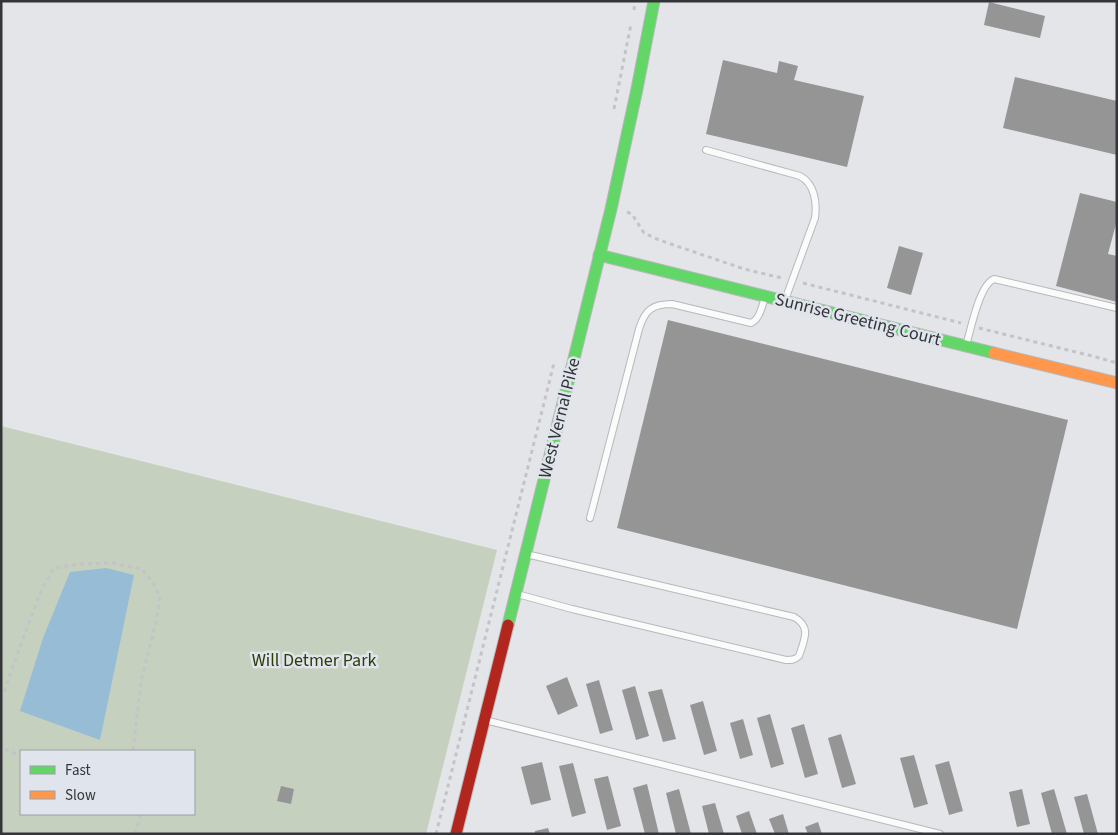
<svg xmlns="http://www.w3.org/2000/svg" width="1118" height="835" viewBox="0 0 1118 835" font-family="'Source Sans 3',sans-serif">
<rect width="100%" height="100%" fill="#e3e5e9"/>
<!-- green -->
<path fill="#c6d0bf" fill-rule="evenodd" d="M1 426 497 550 426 834H1ZM21 751H194V814H21Z"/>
<!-- water -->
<polygon fill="#96bdd5" points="106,568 134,575 100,740 20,711 43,638 70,572"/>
<!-- building -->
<g fill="#959596">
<polygon points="989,2 1045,16 1040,38 984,25"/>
<polygon points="723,60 777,73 779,61 798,66 794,80 864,96 847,167 706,134"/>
<polygon points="1015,77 1117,101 1117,155 1003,128"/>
<polygon points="1080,193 1117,202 1117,220 1108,254 1117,256 1117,302 1056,286"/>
<polygon points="899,246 923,253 911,295 887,288"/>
<polygon points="668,320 1068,420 1017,629 617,528"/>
<polygon points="567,677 578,706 558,715 546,686"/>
<polygon points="599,680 613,730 600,734 586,684"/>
<polygon points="635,686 649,736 636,740 622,690"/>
<polygon points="662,689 676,739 663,742 648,692"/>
<polygon points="703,701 717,751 704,755 690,705"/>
<polygon points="770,714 784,764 771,768 757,718"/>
<polygon points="743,719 753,755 740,759 730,723"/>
<polygon points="804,724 818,774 805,778 791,728"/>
<polygon points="841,734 856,784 842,788 828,738"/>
<polygon points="914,755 928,804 914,808 900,758"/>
<polygon points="949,761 963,811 949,815 935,765"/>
<polygon points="542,762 551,800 531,805 521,767"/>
<polygon points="573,763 586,813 572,817 559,766"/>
<polygon points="608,776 621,826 607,830 594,779"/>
<polygon points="647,784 659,834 645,834 633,788"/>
<polygon points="281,786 294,789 291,804 277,801"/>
<polygon points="679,789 691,834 676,834 666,793"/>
<polygon points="1022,789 1030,824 1017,827 1009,792"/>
<polygon points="1054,789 1067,834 1052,834 1041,793"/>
<polygon points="1087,794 1098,834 1084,834 1074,797"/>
<polygon points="715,803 724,834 709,834 702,806"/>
<polygon points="749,811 757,834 742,834 736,816"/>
<polygon points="783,814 789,834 775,834 769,819"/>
<polygon points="818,822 822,834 808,834 805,827"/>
<polygon points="548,828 550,834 535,834 535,831"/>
</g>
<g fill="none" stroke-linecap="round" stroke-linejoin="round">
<defs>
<g id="lane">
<path d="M706 150 800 176C815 184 817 203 815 218L785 300"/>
<path d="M966 345C971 330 979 285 994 279L1117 308"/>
<path d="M590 518 639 329C645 310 652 304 672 304L751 323C760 319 762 306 765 297"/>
<path d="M517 594 572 609 786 660C791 660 795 660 799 656 804 640 812 627 794 617L526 554"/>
<polyline points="485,720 940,834"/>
</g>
<g id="fast">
<polyline points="599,255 994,353"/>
<polyline points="508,625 611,209 637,89 654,1"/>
</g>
<polyline id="slow" points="994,353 1117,383"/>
<polyline id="jam" points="456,834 508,625"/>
</defs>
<!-- lane casing -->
<use href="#lane" stroke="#b7b8bb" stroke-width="8"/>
<!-- fast casing -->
<use href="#fast" stroke="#b7b8bb" stroke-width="13"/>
<!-- slow casing -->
<use href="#slow" stroke="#b7b8bb" stroke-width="13"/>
<!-- jam casing -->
<use href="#jam" stroke="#b7b8bb" stroke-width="13"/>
<!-- path -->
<g stroke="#c3c4c7" stroke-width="3" stroke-dasharray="4 4" stroke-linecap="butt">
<polyline points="634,10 635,1"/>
<polyline points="614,109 631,24"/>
<polyline points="627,212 632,214 644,233 659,240 744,269 782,278"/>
<polyline points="803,283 961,323"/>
<polyline points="979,328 1096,357 1117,363"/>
<polyline points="1,699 40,593 54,568 79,564 113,563 142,569 152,581 160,597 156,622 141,681 133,751"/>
<polyline points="1,742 5,749 21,756"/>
<polyline points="135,834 140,817 139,814"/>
<polyline points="436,834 554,363"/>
</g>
<!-- lane -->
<use href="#lane" stroke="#fbfbfc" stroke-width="6"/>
<!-- fast -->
<use href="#fast" stroke="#63d668" stroke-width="11"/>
<!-- slow -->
<use href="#slow" stroke="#ff974d" stroke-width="11"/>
<!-- jam -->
<use href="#jam" stroke="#b3261e" stroke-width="11"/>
</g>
<g text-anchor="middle" stroke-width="5" stroke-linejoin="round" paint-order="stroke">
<!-- street labels -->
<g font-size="18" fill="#343538" stroke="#e0e4ec">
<text transform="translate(858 319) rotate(14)" y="6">Sunrise Greeting Court</text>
<text transform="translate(559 418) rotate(-76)" y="6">West Vernal Pike</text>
</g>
<!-- park labels -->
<g font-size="18" fill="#2b3e03" stroke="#e0e4ec">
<text x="314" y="666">Will Detmer Park</text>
</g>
</g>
<!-- border -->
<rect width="1118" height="835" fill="none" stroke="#343538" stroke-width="5"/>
<!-- legend -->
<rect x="20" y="750" width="175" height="65" fill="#e0e4ec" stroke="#9b9ea4"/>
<rect x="30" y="766" width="25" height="8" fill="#63d668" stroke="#9b9ea4"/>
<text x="65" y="775" font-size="15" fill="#343538">Fast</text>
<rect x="30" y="791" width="25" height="8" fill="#ff974d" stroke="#9b9ea4"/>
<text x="65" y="800" font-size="15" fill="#343538">Slow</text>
</svg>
